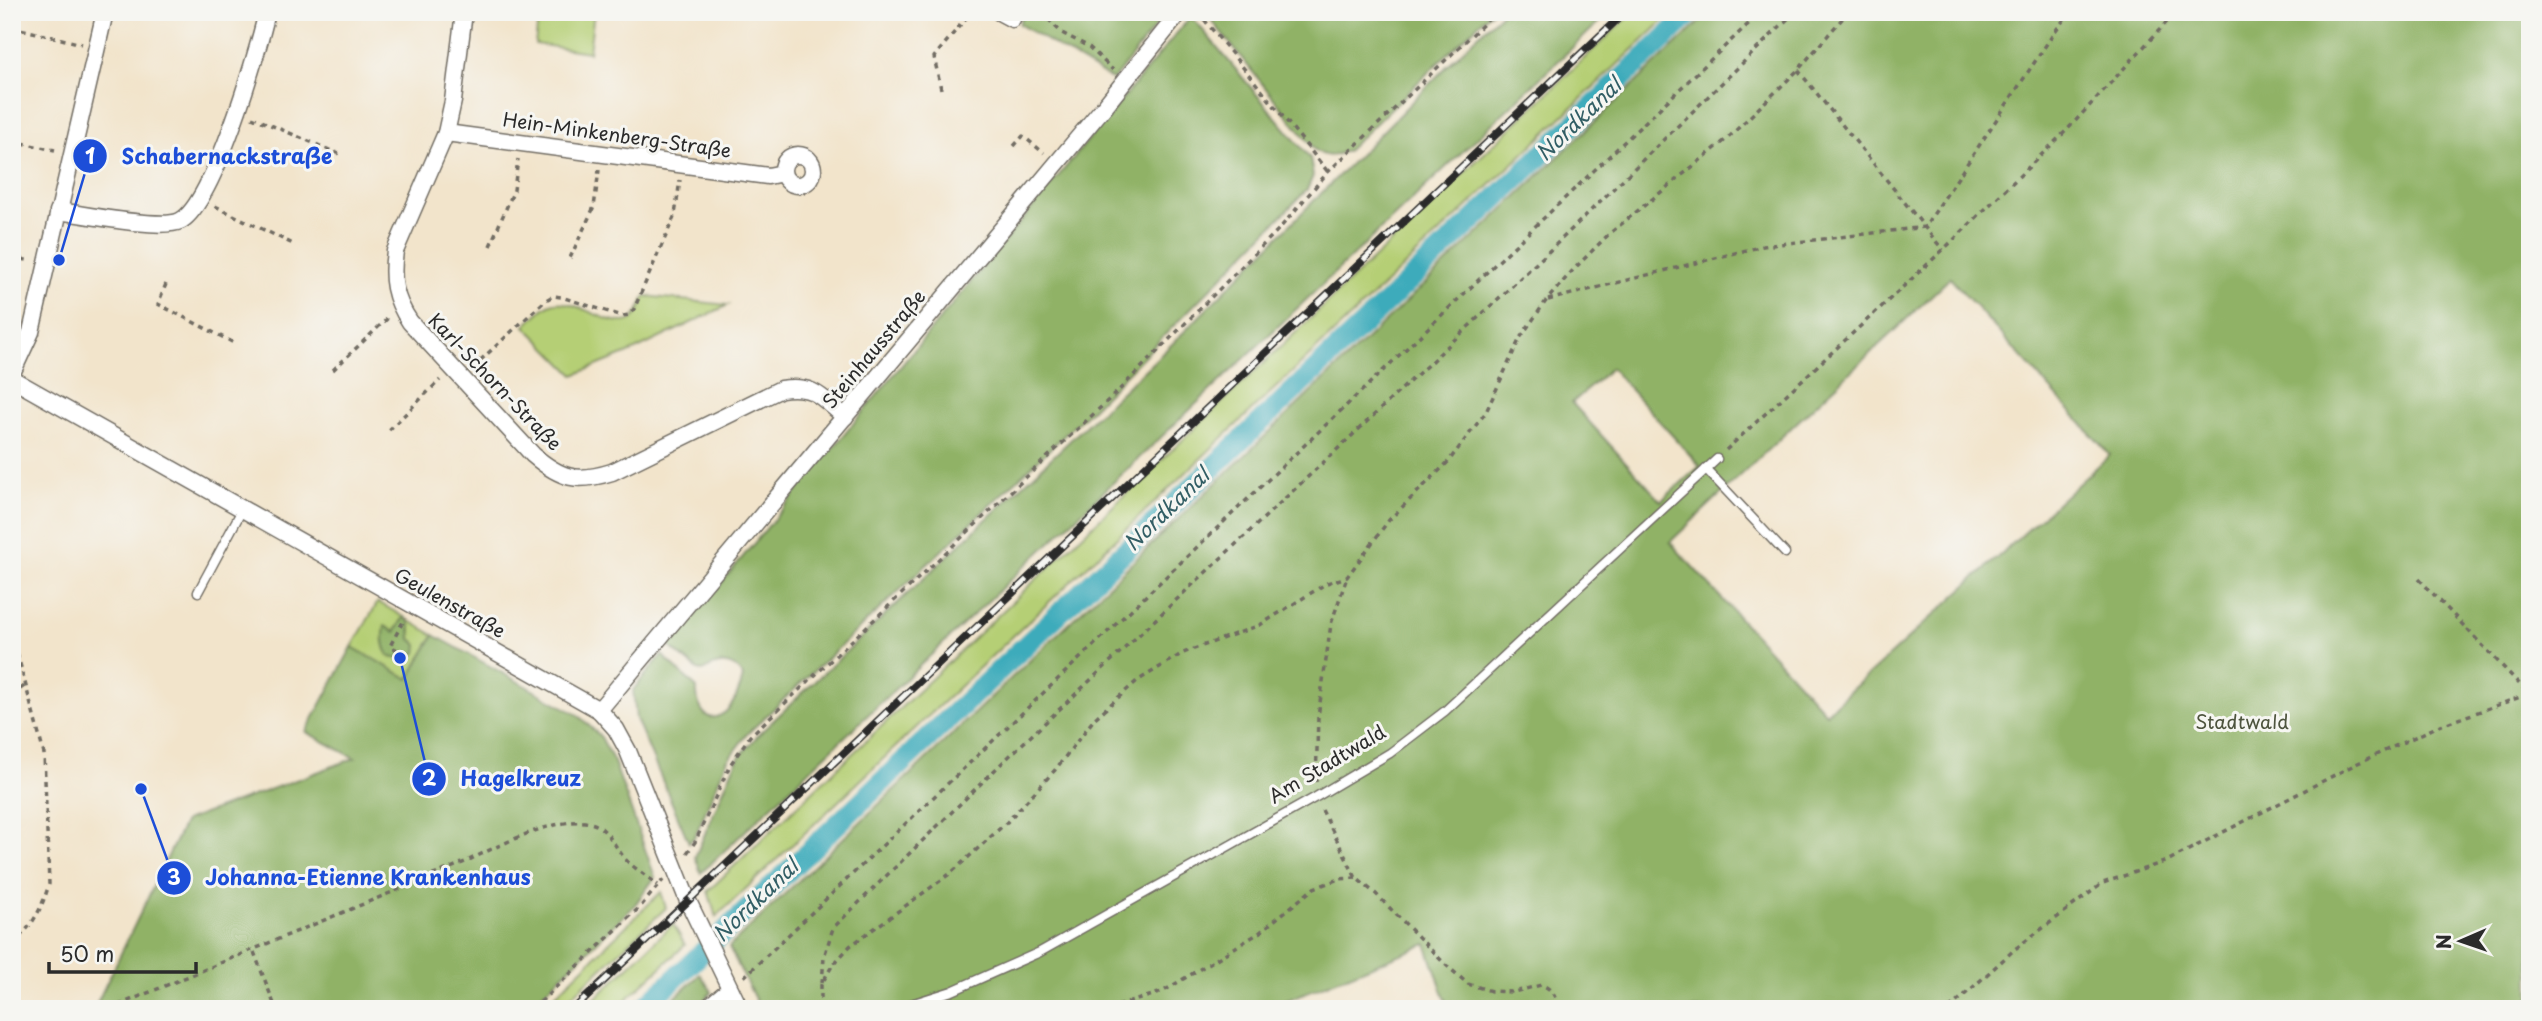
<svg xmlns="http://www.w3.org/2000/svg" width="2542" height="1021" viewBox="0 0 2542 1021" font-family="'Playpen Sans',sans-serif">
<rect width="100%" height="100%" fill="#f6f6f2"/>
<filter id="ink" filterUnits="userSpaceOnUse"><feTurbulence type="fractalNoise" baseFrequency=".0143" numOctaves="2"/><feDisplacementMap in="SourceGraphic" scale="14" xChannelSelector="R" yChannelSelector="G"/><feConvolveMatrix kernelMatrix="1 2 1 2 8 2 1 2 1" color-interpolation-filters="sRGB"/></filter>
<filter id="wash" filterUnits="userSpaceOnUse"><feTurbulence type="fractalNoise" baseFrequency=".00686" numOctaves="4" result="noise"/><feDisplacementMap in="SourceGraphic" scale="28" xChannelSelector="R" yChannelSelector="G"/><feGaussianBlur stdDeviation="1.57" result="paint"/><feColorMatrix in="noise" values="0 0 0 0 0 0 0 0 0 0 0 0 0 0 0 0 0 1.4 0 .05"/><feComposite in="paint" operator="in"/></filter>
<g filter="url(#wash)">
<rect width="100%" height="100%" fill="#f2e4cb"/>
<!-- green -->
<g fill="#b5cf75" stroke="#707d50" stroke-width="2">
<polygon points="539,12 594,12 589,52 535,44"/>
<polygon points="1633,12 1673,12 716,917 708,891"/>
<path d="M645 296 728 305 631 352 574 375 525 326C533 319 542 307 551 304 573 295 612 331 631 320 638 316 642 304 645 296Z"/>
<polygon points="378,602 404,617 394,632 383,637 386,650 415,642 411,639 411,628 408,620 434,635 409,679 352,647"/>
<polygon points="661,892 666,908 558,1009 541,1009"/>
<polygon points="673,924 685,945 616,1009 584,1009"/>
</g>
<!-- forest -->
<g fill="#90b266" stroke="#5e6e48" stroke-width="2" fill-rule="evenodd">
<polygon points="1010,12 1167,12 1113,80 1019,24 1021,19"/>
<path d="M1205 12H1491L1348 150C1335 156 1327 159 1315 150Z"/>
<polygon points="1503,12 1610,12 701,873 695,857 732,770 739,757 759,734 1171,345 1472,41"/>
<path d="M1710 12H2530V19L2524 16 2530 23V1009H1449L1426 944 1265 1009H760L729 947ZM1950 278 2110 455 1826 713 1670 542ZM1611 368 1700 466 1661 501 1572 403Z"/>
<path d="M1191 16 1310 158 1313 176 1307 190 1089 412 747 734 727 761 695 836 689 843 636 719 633 690 662 655 697 688C696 701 703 725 721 715 733 709 741 688 743 676 732 659 717 662 703 671L698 670 669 646Z"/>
<path d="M404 617C412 622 410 630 411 639L418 645 417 653 408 656 405 660 390 657C383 647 383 638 385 626L395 632Z"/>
<polygon points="434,635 578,715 601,737 614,762 655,877 634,906 527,1009 94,1009 185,821 355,758 306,732 352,647 409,679"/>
<polygon points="700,974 712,992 695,1009 663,1009"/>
</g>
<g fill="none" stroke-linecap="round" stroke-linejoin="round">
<!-- canal -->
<polyline stroke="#3dabbb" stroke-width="21" points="643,1009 1692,12"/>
</g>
</g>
<g filter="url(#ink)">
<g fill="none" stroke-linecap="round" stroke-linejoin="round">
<defs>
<g id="service">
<polyline points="1706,469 1785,553"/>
<polyline points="198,592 242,510"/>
<polyline points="895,1009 952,991 1040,952 1316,797 1390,753 1445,711 1717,459"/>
</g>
<g id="minor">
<path d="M464 12 453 101 446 133 395 251C391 279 394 298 410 322L533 455C561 479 577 483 612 472L781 389C814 384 821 397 845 417"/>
<polyline points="999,12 1012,19"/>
<polyline points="446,133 768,176 783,173"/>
<circle cx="798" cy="170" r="15"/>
<path d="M58 211C83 214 161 230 180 221 213 206 258 51 267 12"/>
<polyline points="12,373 31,332 105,12"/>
<polyline points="12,379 599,710 616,729 628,751 688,901 740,1009"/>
<polyline points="599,710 1104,107 1180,12"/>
<polyline points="706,1009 730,989"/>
</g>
</defs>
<!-- service casing -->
<use href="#service" stroke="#716c63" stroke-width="11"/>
<!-- minor casing -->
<use href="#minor" stroke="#716c63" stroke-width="19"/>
<!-- path -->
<g stroke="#716c63" stroke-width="3.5" stroke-dasharray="5 5" stroke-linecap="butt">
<polyline points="1041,12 1062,33 1089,47 1113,70"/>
<polyline points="1198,12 1328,172"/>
<polyline points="2519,12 2530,24"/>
<polyline points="2522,12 2530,17"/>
<polyline points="12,27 82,44"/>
<polyline points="1798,70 1943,250"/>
<polyline points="941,89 934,57 971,12"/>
<polyline points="252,117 339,154"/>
<polyline points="12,141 55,150"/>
<polyline points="1014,146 1023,136 1044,153"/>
<polyline points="215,206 295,245"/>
<polyline points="490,246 514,190 518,159"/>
<polyline points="12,257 31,261"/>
<polyline points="570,258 594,207 599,170"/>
<polyline points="166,284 158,304 236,344"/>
<polyline points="1548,300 1763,246 1925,227 2056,30 2070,12"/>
<polyline points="473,367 546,300 553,296 561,297 622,316 629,315 634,309 675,215 680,180"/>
<polyline points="333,370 388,318"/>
<polyline points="389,430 440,380"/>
<polyline points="1726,450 1943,250 2067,130 2176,12"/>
<polyline points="2419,579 2529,694"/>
<polyline points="401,656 403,653 390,646 405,618"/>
<polyline points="12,695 27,684"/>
<polyline points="1316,782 1318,717 1331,624 1347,577"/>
<path d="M1322 810 1356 878 1375 893 1446 965 1468 984 1491 991 1514 992 1541 985C1553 988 1556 999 1559 1009"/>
<polyline points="687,853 695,842 730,765 750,736 1117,392 1280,228 1328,172 1496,12"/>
<path d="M12 943C33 927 42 908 49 884L44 754 15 645"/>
<polyline points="254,952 276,1009"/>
<polyline points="744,977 1761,12"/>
<polyline points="822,983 824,957 833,928 1003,762 1544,256 1795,12"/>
<path d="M109 1009 465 862C494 848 573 806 601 828 612 837 618 852 628 862 637 870 648 877 658 885"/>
<polyline points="533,1009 641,906 663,880"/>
<polyline points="821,1009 821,985 832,966 850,946 951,873 1007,822 1055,770 1095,718 1137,681 1183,653 1260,625 1327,583 1347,577 1389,520 1448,462 1486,412 1520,338 1546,301 1574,269 1609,234 1728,138 1798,70 1848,12"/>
<polyline points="1108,1009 1162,992 1259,933 1314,888 1339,879 1356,878"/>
<polyline points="1949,1009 2015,949 2103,883 2167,861 2358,763 2441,725 2529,694"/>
</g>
<!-- service -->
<use href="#service" stroke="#fff" stroke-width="8"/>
<!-- minor -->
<use href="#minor" stroke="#fff" stroke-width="16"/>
<defs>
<polyline id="rail" points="574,1009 1625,12"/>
</defs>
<!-- rail casing -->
<use href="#rail" stroke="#2b2b2b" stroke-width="8"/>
<!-- rail -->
<use href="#rail" stroke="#f6f6f2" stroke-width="5" stroke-dasharray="16" stroke-linecap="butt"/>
</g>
</g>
<g text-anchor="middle" stroke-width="6" stroke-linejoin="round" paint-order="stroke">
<!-- street labels -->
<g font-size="19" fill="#2b2b2b" stroke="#f6f6f2">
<text transform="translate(617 135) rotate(8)" y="7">Hein-Minkenberg-Straße</text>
<text transform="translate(874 349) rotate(-50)" y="7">Steinhausstraße</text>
<text transform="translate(495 382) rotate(46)" y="7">Karl-Schorn-Straße</text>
<text transform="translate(450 603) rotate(29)" y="7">Geulenstraße</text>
<text transform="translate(1327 764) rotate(-31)" y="7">Am Stadtwald</text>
</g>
<!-- park labels -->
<g font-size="19" fill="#4e543e" stroke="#f6f6f2">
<text x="2242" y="729">Stadtwald</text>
</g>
<!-- water labels -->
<g font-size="21" font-style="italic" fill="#325e65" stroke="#f6f6f2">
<text transform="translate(1579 120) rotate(-44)" y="7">Nordkanal</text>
<text transform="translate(1167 510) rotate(-44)" y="7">Nordkanal</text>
<text transform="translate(756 901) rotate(-44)" y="7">Nordkanal</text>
</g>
</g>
<!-- callouts -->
<path fill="none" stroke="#1d4ed8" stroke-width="2.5" d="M59 260L90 156M400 658L429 779M141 789L174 878"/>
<g fill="#1d4ed8" stroke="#f6f6f2" stroke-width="2.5">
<circle cx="59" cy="260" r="7"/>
<circle cx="400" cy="658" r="7"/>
<circle cx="141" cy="789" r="7"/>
<circle cx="90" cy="156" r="18"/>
<circle cx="429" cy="779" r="18"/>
<circle cx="174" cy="878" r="18"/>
</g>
<g font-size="21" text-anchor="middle" font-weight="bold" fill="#fff">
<text x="90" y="164">1</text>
<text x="429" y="786">2</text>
<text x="174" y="885">3</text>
</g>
<g font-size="21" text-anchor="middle" font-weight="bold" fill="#1d4ed8" stroke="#f6f6f2" stroke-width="6" stroke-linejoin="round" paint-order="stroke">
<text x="227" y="164">Schabernackstraße</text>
<text x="521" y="786">Hagelkreuz</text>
<text x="368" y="885">Johanna-Etienne Krankenhaus</text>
</g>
<!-- margin -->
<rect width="2542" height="1021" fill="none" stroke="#f6f6f2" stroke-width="42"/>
<!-- north arrow -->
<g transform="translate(2461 941) rotate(268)" stroke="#f6f6f2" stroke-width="5" paint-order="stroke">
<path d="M0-5L12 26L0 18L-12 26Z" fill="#2b2b2b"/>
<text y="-10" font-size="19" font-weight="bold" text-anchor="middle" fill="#2b2b2b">N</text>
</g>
<!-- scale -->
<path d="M49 962v10h147v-10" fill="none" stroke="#2b2b2b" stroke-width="3.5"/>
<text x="60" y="962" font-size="21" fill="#2b2b2b" stroke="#f6f6f2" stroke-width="5" paint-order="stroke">50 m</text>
</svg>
